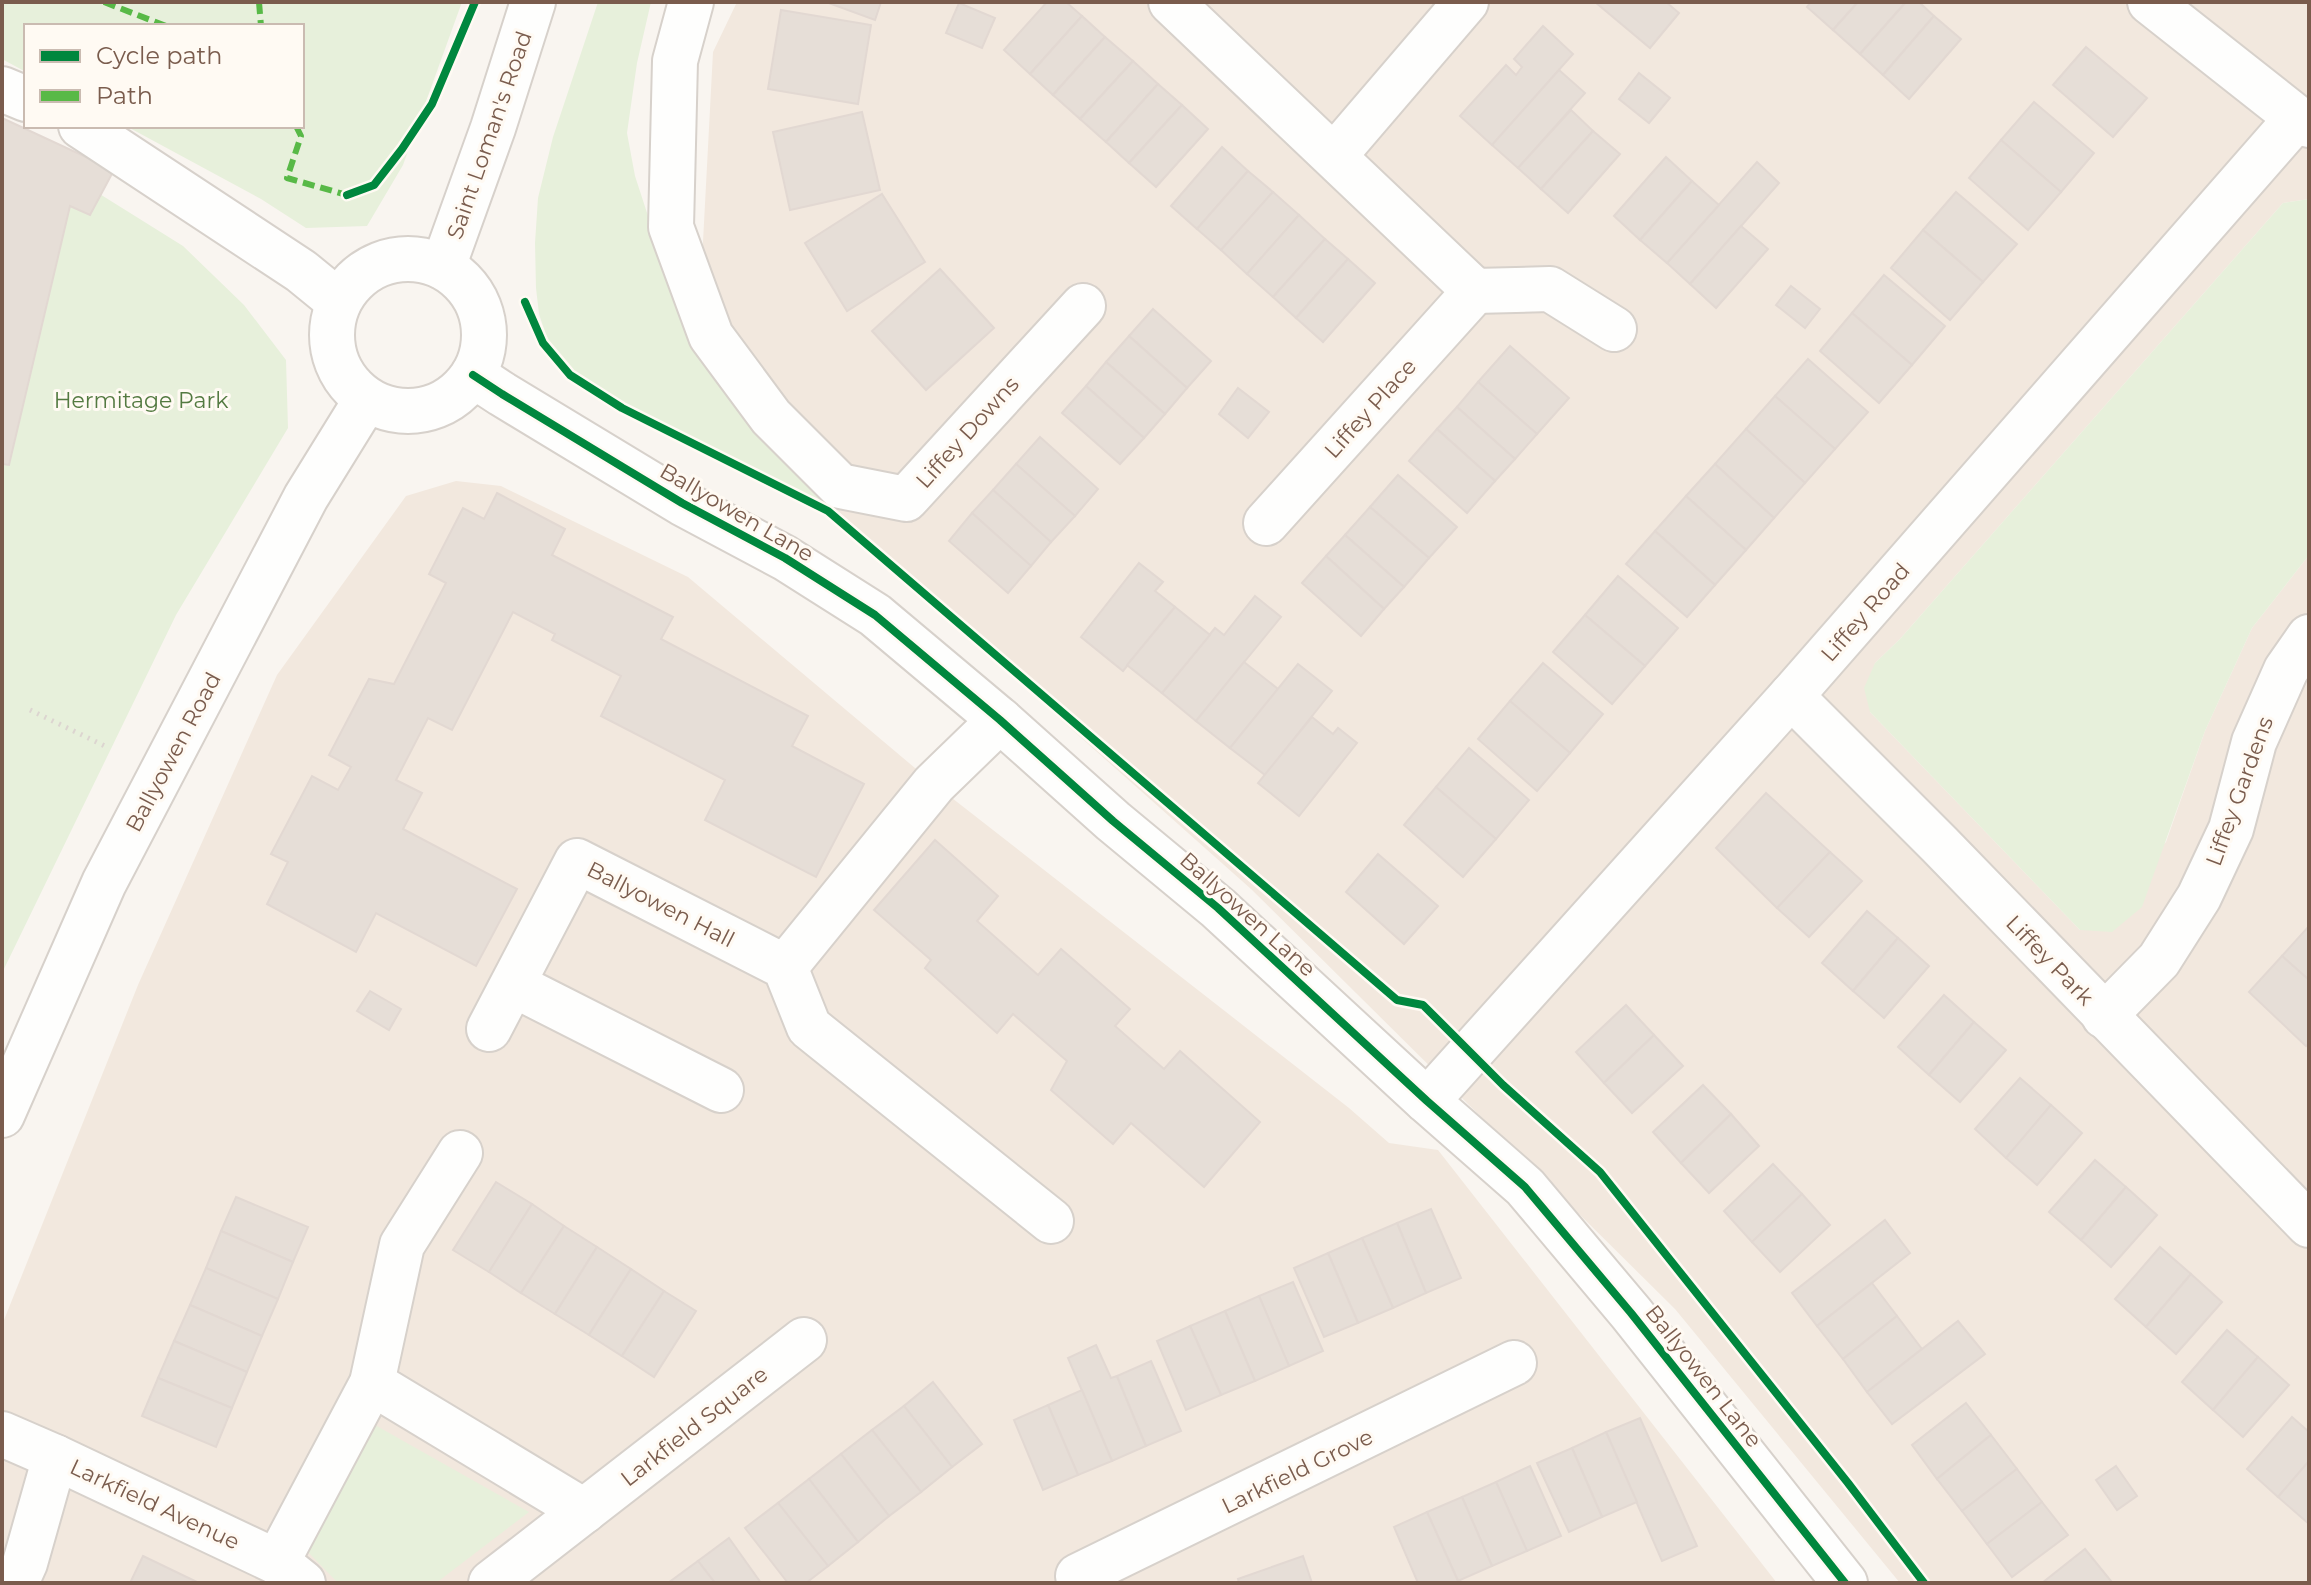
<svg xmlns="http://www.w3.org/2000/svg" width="2311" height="1585" viewBox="0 0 2311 1585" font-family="Montserrat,sans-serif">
<rect width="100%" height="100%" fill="#f9f5f0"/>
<!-- residential -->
<g fill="#f2e8de">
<polygon points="737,2 2309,2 2309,199 2283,203 1900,639 1875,663 1870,712 2080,930 2166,842 2205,731 2252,628 2309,555 2309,1583 1900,1583 1675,1309 1251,889 914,589 696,375 713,52"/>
<polygon points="456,481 501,486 688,577 934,784 1349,1108 1389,1143 1438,1150 1777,1583 2,1583 2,1325 138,985 277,675 406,496"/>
</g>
<!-- green -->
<g fill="#e7f0db">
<polygon points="2,2 462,2 403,165 367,226 306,228 261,199 126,126 302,126 302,26 26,26 26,72 2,59"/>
<polygon points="598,2 651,2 637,63 627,133 635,176 679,311 834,499 828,511 622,408 570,375 548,341 539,314 536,288 535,243 538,198 553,137"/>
<polygon points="2,133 183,246 244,305 286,360 288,428 176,615 2,973"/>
<polygon points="2309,199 2309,555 2252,628 2205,731 2142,907 2112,932 2080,930 1870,712 1864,688 1875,663 1900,639 2283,203"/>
<polygon points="375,1425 529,1512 436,1583 338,1583 307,1551"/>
</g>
<!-- building -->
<g fill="#e6ded7" stroke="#e2d8d2" stroke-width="2">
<polygon points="826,2 881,2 875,20"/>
<polygon points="1047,2 1066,2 1082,16 1030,74 1004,50"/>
<polygon points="1595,2 1666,2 1679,13 1650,48"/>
<polygon points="1811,2 1858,2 1833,30 1807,7"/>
<polygon points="1858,2 1906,2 1860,54 1833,30"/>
<polygon points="1906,2 1919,2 1934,16 1883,75 1860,54"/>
<polygon points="959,3 995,18 982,48 946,33"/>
<polygon points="781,10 871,25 858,104 768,89"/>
<polygon points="1082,16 1105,37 1053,95 1030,74"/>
<polygon points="1934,16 1961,39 1909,99 1883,75"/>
<polygon points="1543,26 1573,54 1492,145 1460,116 1506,65 1516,75 1522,67 1514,59"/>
<polygon points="1105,37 1133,61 1080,119 1053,95"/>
<polygon points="2086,47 2147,98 2113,137 2053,85"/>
<polygon points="1133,61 1158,84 1106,142 1080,119"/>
<polygon points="1559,70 1585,93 1518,168 1492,145"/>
<polygon points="1639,73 1670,98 1649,123 1619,99"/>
<polygon points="1158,84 1182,105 1129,163 1106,142"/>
<polygon points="2034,102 2094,153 2061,192 2001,140"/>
<polygon points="1182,105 1208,129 1156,187 1129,163"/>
<polygon points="1571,110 1593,131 1541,189 1518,168"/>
<polygon points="862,112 880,190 790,210 773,132"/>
<polygon points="2,118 114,170 90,215 70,206 9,465 2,464"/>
<polygon points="1593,131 1620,154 1568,213 1541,189"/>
<polygon points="2001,140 2061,192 2028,230 1969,178"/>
<polygon points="1222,147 1248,171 1197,229 1171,206"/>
<polygon points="1666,157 1692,181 1640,240 1614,216"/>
<polygon points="1757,162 1779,183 1690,284 1667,263"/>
<polygon points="1248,171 1273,192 1221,250 1197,229"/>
<polygon points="1692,181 1719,205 1667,263 1640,240"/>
<polygon points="1273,192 1299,215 1247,274 1221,250"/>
<polygon points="1956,192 2017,244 1983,282 1923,230"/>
<polygon points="882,194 925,262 847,311 805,243"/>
<polygon points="1299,215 1325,239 1273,297 1247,274"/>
<polygon points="1741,226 1768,249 1716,308 1690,284"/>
<polygon points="1923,230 1983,282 1950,320 1891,268"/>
<polygon points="1325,239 1348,259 1296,318 1273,297"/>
<polygon points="1348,259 1375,283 1323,342 1296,318"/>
<polygon points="940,269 994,328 926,390 872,331"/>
<polygon points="1884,275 1945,326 1912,365 1852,313"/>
<polygon points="1791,286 1820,309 1805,328 1776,305"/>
<polygon points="1153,309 1211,361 1187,388 1129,336"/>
<polygon points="1852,313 1912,365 1879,403 1820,351"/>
<polygon points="1129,336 1187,388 1165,414 1106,362"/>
<polygon points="1510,346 1569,398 1537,434 1478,382"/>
<polygon points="1808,359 1868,412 1835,449 1775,396"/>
<polygon points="1106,362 1165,414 1144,438 1086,386"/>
<polygon points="1478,382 1537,434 1515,459 1457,407"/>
<polygon points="1086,386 1144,438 1120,464 1062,413"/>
<polygon points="1238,388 1269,412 1248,438 1219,414"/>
<polygon points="1775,396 1835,449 1805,483 1746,429"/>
<polygon points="1457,407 1515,459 1495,481 1437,429"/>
<polygon points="1437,429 1495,481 1467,513 1409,461"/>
<polygon points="1746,429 1805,483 1774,518 1715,464"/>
<polygon points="1040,437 1098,489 1075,516 1016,464"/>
<polygon points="1016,464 1075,516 1051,542 993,490"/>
<polygon points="1715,464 1774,518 1746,550 1686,496"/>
<polygon points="1398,475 1457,527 1429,558 1370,507"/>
<polygon points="993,490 1051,542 1031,566 972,513"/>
<polygon points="497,493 565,529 552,555 673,617 661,639 808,716 792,746 864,784 816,877 705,820 725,780 601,716 621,676 552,640 555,634 513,612 452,730 428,718 396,780 422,793 403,829 517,889 476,966 376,913 356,952 267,904 288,862 271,854 312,776 338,790 351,767 329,755 369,679 394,684 446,583 429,574 463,508 484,519"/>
<polygon points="1686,496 1746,550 1715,585 1655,531"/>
<polygon points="1370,507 1429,558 1404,587 1345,535"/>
<polygon points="972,513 1031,566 1008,593 949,541"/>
<polygon points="1655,531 1715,585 1687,617 1626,564"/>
<polygon points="1345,535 1404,587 1384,609 1326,556"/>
<polygon points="1326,556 1384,609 1361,636 1302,583"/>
<polygon points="1139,563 1163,582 1155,591 1175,607 1123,671 1081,637"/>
<polygon points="1618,576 1678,628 1645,666 1585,615"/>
<polygon points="1255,596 1281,617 1196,721 1162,693 1215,628 1224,635"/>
<polygon points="1175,607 1210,635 1162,693 1127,665"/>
<polygon points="1585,615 1645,666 1612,704 1553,652"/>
<polygon points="1244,662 1278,689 1230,748 1196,721"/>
<polygon points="1543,663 1603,714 1570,753 1510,701"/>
<polygon points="1298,664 1332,691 1265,775 1230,748"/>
<polygon points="1510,701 1570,753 1537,791 1478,739"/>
<polygon points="1312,717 1333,734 1338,728 1357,743 1299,816 1258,783"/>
<polygon points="1469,748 1529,800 1496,839 1436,787"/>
<polygon points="1436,787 1496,839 1463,877 1404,825"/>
<polygon points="1766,793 1830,852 1777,908 1716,848"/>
<polygon points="935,840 998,896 977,921 1038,975 1061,949 1130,1009 1115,1026 1164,1069 1180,1051 1260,1122 1204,1187 1131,1123 1113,1144 1051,1090 1067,1061 1013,1014 997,1033 925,968 931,960 874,910"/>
<polygon points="1830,852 1862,881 1809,937 1777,908"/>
<polygon points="1378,854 1438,906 1404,944 1346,892"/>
<polygon points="1867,911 1898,938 1853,991 1822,963"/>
<polygon points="2309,926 2309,980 2282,956"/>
<polygon points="1898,938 1929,966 1884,1018 1853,991"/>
<polygon points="2282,956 2309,980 2309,1043 2306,1046 2249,992"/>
<polygon points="370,991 401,1009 389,1030 357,1011"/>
<polygon points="1944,995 1974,1022 1929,1075 1898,1047"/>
<polygon points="1626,1005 1654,1035 1604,1083 1576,1052"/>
<polygon points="1974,1022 2006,1050 1960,1102 1929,1075"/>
<polygon points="1654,1035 1683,1066 1632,1113 1604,1083"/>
<polygon points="2020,1078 2051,1105 2006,1158 1975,1129"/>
<polygon points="1703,1085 1731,1114 1681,1163 1653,1132"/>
<polygon points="2051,1105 2082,1133 2037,1185 2006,1158"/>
<polygon points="1731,1114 1759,1146 1709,1193 1681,1163"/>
<polygon points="2095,1160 2126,1187 2081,1240 2049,1212"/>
<polygon points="1773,1164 1802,1194 1752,1242 1724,1211"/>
<polygon points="496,1182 532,1204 489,1272 453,1250"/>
<polygon points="2126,1187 2157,1215 2111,1267 2081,1240"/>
<polygon points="1802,1194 1830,1225 1780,1272 1752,1242"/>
<polygon points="236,1197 308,1227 293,1262 221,1231"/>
<polygon points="532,1204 564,1226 521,1293 489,1272"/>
<polygon points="1431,1209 1461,1278 1426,1293 1397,1223"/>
<polygon points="1885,1220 1910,1253 1817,1326 1792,1293"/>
<polygon points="1397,1223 1426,1293 1393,1308 1362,1238"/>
<polygon points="564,1226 597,1247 555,1314 521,1293"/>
<polygon points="221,1231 293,1262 278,1299 206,1268"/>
<polygon points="1362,1238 1393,1308 1358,1323 1328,1253"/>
<polygon points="597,1247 631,1269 589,1335 555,1314"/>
<polygon points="2160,1247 2191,1274 2146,1327 2115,1299"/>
<polygon points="1328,1253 1358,1323 1324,1337 1294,1268"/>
<polygon points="206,1268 278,1299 262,1336 190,1305"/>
<polygon points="631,1269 664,1291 622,1356 589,1335"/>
<polygon points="2191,1274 2222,1302 2176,1354 2146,1327"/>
<polygon points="1293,1282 1323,1351 1289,1366 1259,1296"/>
<polygon points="1872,1283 1897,1316 1843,1359 1817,1326"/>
<polygon points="664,1291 696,1311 654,1377 622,1356"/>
<polygon points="1259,1296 1289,1366 1255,1381 1225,1311"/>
<polygon points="190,1305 262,1336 247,1372 174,1341"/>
<polygon points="1225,1311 1255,1381 1221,1395 1190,1326"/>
<polygon points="1897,1316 1922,1349 1867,1392 1843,1359"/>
<polygon points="1958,1321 1985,1354 1892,1424 1867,1392"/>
<polygon points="1190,1326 1221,1395 1186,1410 1157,1341"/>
<polygon points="2227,1330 2258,1357 2213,1410 2182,1382"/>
<polygon points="174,1341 247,1372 232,1408 158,1378"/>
<polygon points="1096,1345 1111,1378 1117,1376 1146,1446 1112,1461 1068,1358"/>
<polygon points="2258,1357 2289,1385 2243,1437 2213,1410"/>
<polygon points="1151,1361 1181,1431 1146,1446 1117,1376"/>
<polygon points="158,1378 232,1408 216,1447 142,1416"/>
<polygon points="933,1382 982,1444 952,1467 904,1406"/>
<polygon points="1082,1390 1112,1461 1078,1475 1048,1405"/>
<polygon points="1966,1403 1991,1435 1937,1479 1912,1445"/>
<polygon points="1048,1405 1078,1475 1043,1490 1014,1420"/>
<polygon points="904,1406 952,1467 921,1492 872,1430"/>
<polygon points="2292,1417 2309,1432 2309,1461 2278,1497 2247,1469"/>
<polygon points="1640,1418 1697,1546 1662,1561 1606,1432"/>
<polygon points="872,1430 921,1492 889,1516 841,1454"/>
<polygon points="1606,1432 1637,1502 1602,1517 1572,1448"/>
<polygon points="1991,1435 2017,1469 1962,1511 1937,1479"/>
<polygon points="1572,1448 1602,1517 1569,1532 1537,1463"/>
<polygon points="841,1454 889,1516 858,1542 809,1479"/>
<polygon points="2309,1461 2309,1524 2278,1497"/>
<polygon points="1530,1466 1561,1536 1527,1551 1496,1482"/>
<polygon points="2116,1466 2137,1496 2117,1510 2096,1480"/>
<polygon points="2017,1469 2042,1502 1987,1544 1962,1511"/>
<polygon points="809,1479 858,1542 828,1566 778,1503"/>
<polygon points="1496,1482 1527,1551 1492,1566 1462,1497"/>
<polygon points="1462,1497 1492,1566 1458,1581 1427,1512"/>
<polygon points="2042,1502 2068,1535 2012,1577 1987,1544"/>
<polygon points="778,1503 828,1566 806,1583 788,1583 745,1528"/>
<polygon points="1427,1512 1458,1581 1455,1583 1418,1583 1394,1527"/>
<polygon points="729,1538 761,1583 715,1583 698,1561"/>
<polygon points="2085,1549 2111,1581 2108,1583 2042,1583"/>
<polygon points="143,1556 199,1583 130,1583"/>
<polygon points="1303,1556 1312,1583 1239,1583 1238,1579"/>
<polygon points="698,1561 715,1583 668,1583"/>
</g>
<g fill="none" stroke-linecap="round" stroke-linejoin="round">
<defs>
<g id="minor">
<polyline points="691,2 675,61 671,227 711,336 771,417 840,486 906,499 1083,306"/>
<polyline points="1171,2 1475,291 1550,289 1614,329"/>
<polyline points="2150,2 2297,118 2309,125"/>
<polyline points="2,89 26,99"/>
<polyline points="81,126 301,271 339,302"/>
<polyline points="1334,156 1466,2"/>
<circle cx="408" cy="335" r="76"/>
<polyline points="443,267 493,128 533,2"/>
<polyline points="473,375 502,394 682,503 785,558 875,615 1000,720 1113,821 1218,908 1427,1101 1525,1187 1631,1313 1845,1583"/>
<polyline points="1266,523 1475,291"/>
<polyline points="1791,696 1939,844 2309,1225"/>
<polyline points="785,967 934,784 1000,720"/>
<polyline points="514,985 721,1090"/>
<polyline points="2104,1016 2159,960 2199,897 2231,829 2254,742 2286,670 2309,637"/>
<polyline points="489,1029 577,861 785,967 809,1027 1051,1221"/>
<polyline points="1427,1101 1791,696 2297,118"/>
<polyline points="2,1115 104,883 306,497 366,400"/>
<polyline points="372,1383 584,1511"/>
<polyline points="2,1434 55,1457 277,1562 303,1583"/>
<polyline points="277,1562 372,1383 402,1245 460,1153"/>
<polyline points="1078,1576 1514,1363"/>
<polyline points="16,1583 25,1563 55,1457"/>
<polyline points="491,1583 804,1340"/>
</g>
</defs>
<!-- minor casing -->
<use href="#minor" stroke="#d7d1cb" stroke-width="48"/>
<!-- path -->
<polyline stroke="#dcd5d0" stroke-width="5" stroke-dasharray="2 6" stroke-linecap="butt" points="30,710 107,747"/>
<!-- minor -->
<use href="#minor" stroke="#fefefd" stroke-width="44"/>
<!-- quiet -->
<g stroke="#58b947" stroke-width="6" stroke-dasharray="12 6" stroke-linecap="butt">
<polyline points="104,2 166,26"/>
<polyline points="259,2 261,26"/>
<polyline points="296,126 301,136 287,178 347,195"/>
</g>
<defs>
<g id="cycleway">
<polyline points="347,195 374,185 402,149 432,104 475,2"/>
<polyline points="525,302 543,343 570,375 622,408 828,511 1397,1000 1423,1005 1503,1085 1600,1172 1848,1483 1924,1583"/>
<polyline points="473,375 502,394 682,503 785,558 875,615 1000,720 1113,821 1218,908 1427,1101 1525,1187 1631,1313 1845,1583"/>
</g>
</defs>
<!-- cycleway casing -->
<use href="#cycleway" stroke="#fffaf3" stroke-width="13"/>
<!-- cycleway -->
<use href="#cycleway" stroke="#00873e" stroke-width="8"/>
</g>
<g text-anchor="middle" stroke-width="6" stroke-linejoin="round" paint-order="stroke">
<!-- street labels -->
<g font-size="22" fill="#7a5c4d" stroke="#fffaf3">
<text transform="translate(489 135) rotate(-71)" y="8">Saint Loman's Road</text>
<text transform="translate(1370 408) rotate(-48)" y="8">Liffey Place</text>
<text transform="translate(967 432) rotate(-48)" y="8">Liffey Downs</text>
<text transform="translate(737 512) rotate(30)" y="8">Ballyowen Lane</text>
<text transform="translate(1865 612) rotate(-49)" y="8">Liffey Road</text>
<text transform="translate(173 752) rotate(-62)" y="8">Ballyowen Road</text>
<text transform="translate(2239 791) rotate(-70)" y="8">Liffey Gardens</text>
<text transform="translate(661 904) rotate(27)" y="8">Ballyowen Hall</text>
<text transform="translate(1248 914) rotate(42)" y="8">Ballyowen Lane</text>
<text transform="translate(2050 960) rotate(46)" y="8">Liffey Park</text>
<text transform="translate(1704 1376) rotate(52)" y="8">Ballyowen Lane</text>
<text transform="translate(694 1426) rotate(-38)" y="8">Larkfield Square</text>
<text transform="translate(1297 1471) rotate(-26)" y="8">Larkfield Grove</text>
<text transform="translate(155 1504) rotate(25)" y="8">Larkfield Avenue</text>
</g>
<!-- park labels -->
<g font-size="22" fill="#537a41" stroke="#fffaf3">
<text x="141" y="408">Hermitage Park</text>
</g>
</g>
<!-- border -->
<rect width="2311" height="1585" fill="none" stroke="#7a5c4d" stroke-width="8"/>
<!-- legend -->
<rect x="24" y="24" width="280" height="104" fill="#fffaf3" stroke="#cabbb1" stroke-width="2"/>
<rect x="40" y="50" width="40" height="12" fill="#00873e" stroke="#cabbb1" stroke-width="2"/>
<text x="96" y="64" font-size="24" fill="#7a5c4d">Cycle path</text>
<rect x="40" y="90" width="40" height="12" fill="#58b947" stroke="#cabbb1" stroke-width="2"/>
<text x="96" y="104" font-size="24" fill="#7a5c4d">Path</text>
</svg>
